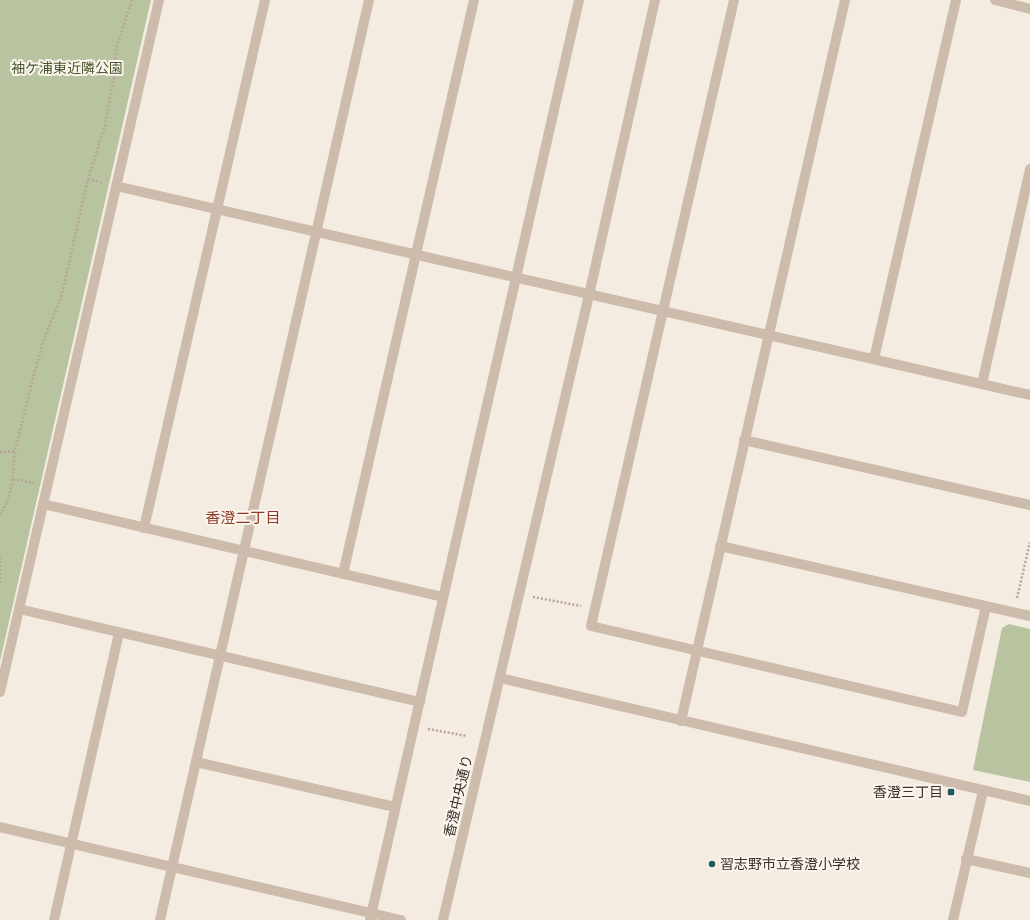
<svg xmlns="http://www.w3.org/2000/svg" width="1030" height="920" viewBox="0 0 1030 920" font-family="'Public Sans','Noto Sans JP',sans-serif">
<rect width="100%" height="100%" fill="#f4ebe1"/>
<!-- green -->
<g fill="#b8c4a0">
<polygon points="0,0 151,0 0,661"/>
<polygon points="1009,624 1030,629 1030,782 973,770 1002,628"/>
</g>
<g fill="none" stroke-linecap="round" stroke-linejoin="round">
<!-- path -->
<g stroke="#b9a596" stroke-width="2.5" stroke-dasharray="2 2" stroke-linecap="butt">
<polyline points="88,179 103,183"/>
<polyline points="0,452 15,451"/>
<polyline points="13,479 34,483"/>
<polyline points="0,515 8,500 12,483 15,451 33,378 44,338 61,298 88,179 105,125 114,77 116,49 132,0"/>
<polyline points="0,557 0,584"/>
<polyline points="533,597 581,606"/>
<polyline points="1017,598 1030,542"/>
<polyline points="428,729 467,736"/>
</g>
<!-- minor -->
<g stroke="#cdbbac" stroke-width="10">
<polyline points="734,0 591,626 962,712 986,606"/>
<polyline points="995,0 1030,9"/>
<polyline points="116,186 1030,395"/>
<polyline points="874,359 956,0"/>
<polyline points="982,384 1030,169"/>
<polyline points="744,440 1030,505"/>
<polyline points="43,504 443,597"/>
<polyline points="144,528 265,0"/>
<polyline points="720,546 1030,616"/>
<polyline points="343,574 474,0"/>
<polyline points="19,609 420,702"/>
<polyline points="500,678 1030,801"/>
<polyline points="0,692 159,0"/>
<polyline points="681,721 845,0"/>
<polyline points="196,762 395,807"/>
<polyline points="0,827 401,920"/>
<polyline points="966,859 1030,873"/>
<polyline points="54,920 119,633"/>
<polyline points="160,920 369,0"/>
<polyline points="370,920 579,0"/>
<polyline points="443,920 589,295 655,0"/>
<polyline points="953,920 983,791"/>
</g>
</g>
<!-- markers -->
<g fill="#1f5a5e" stroke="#fbf5ee" stroke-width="1.5">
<rect x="947" y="788" width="8" height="8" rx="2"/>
<circle cx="712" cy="864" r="4"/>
</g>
<g text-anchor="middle" stroke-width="4" stroke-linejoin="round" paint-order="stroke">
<!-- park labels -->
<g font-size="14" fill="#4a5a2e" stroke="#fbf5ee">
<text x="67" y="73">袖ケ浦東近隣公園</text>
</g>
<!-- poi labels -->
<g font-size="14" fill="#3b302b" stroke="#fbf5ee" text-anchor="end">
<text x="943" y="797">香澄三丁目</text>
<text x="720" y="869" text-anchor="start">習志野市立香澄小学校</text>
</g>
<!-- street labels -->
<g font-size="14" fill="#3b302b" stroke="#fbf5ee">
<text transform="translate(458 796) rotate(-77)" y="5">香澄中央通り</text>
</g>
<!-- neighbourhood labels -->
<g font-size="15" fill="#8c3b22" stroke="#fbf5ee">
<text x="243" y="523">香澄二丁目</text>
</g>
</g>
</svg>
